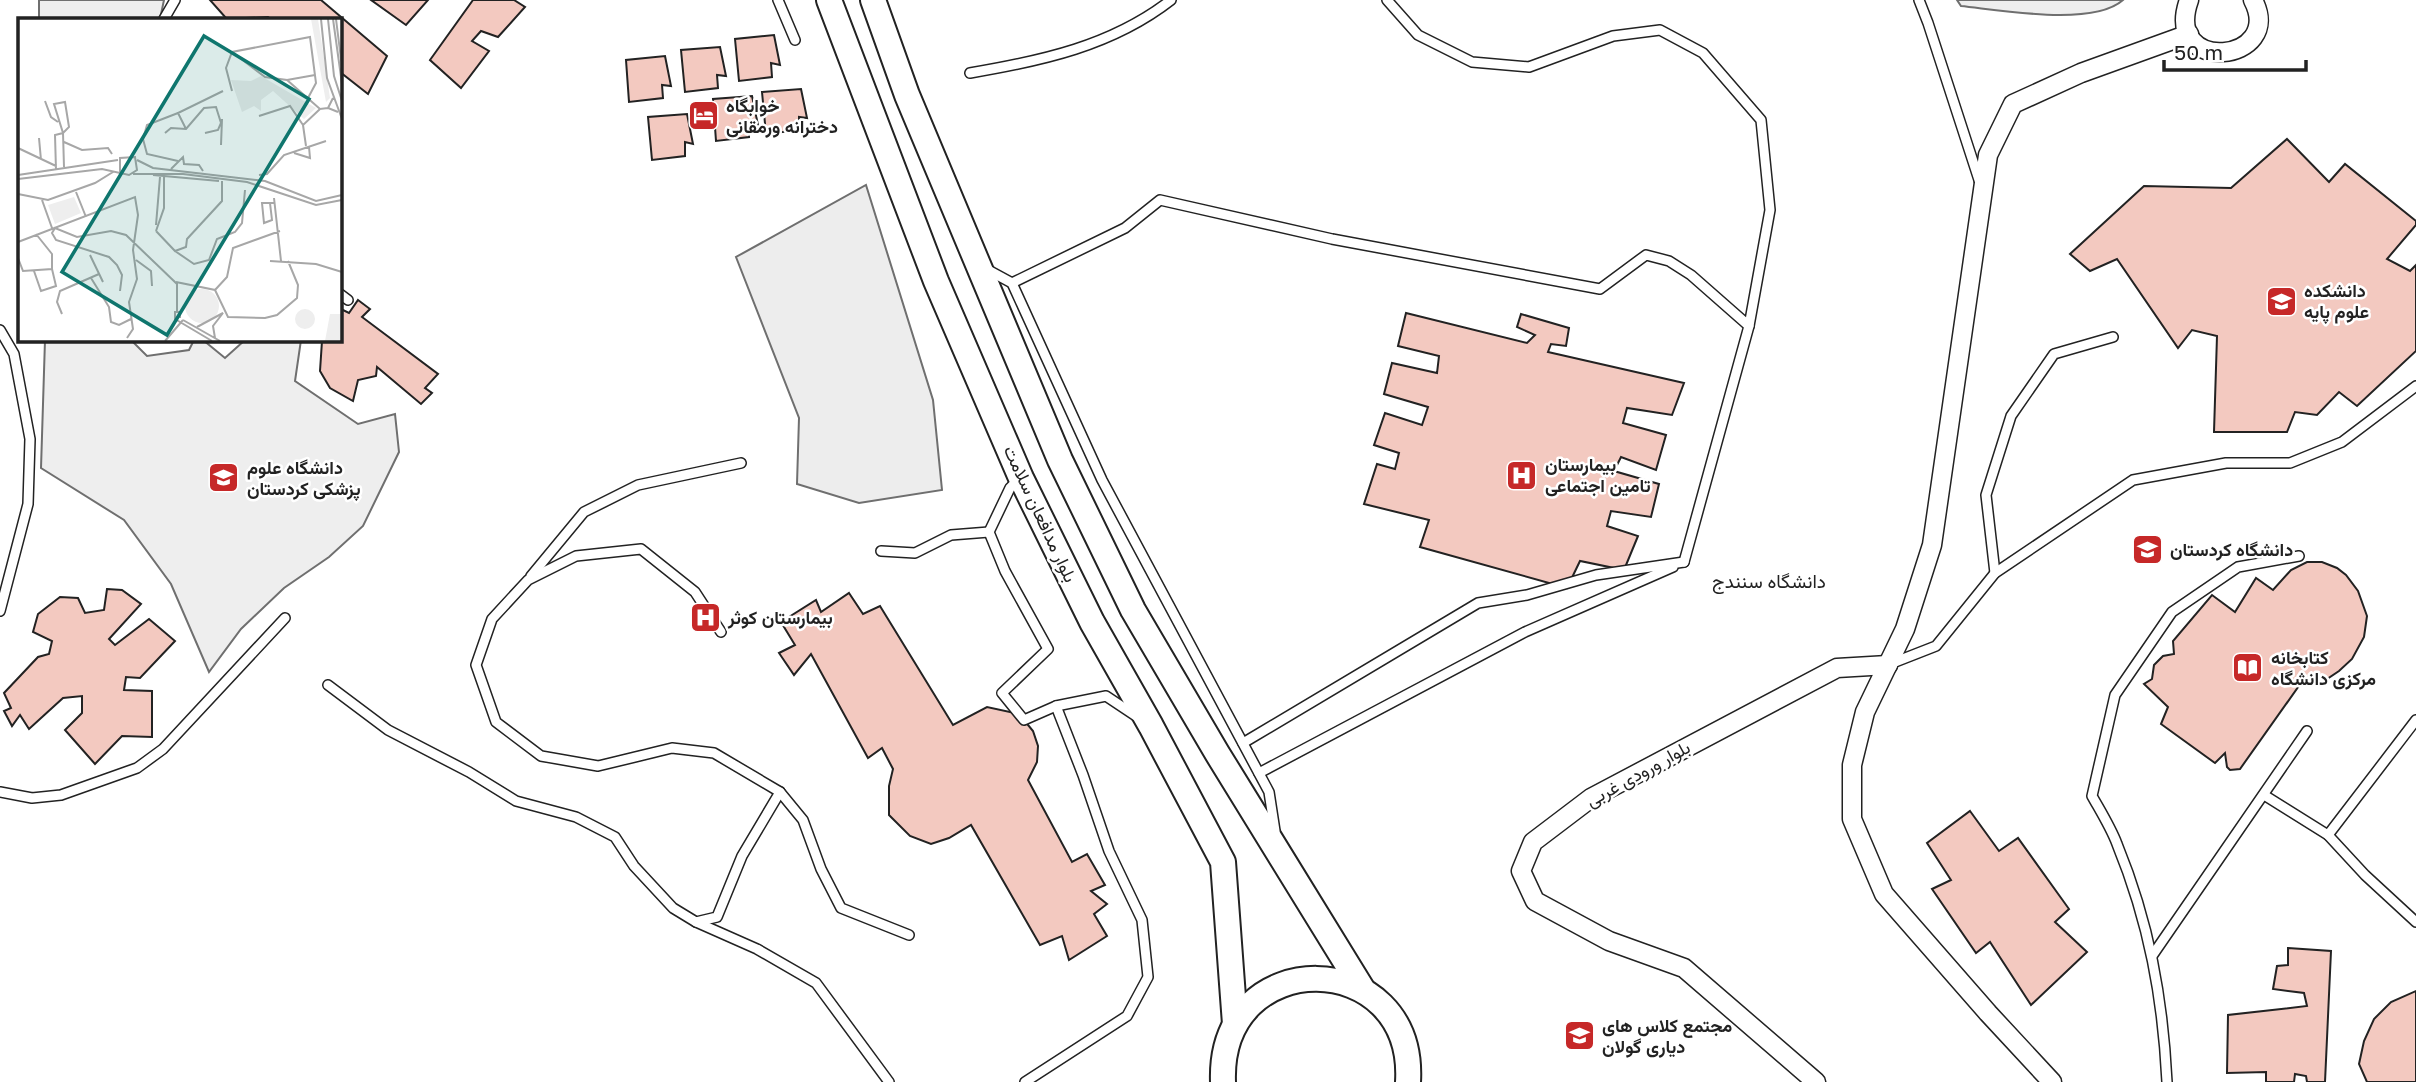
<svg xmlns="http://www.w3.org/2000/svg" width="2416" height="1082" viewBox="0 0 2416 1082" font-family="'Golos Text',Vazirmatn,sans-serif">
<rect width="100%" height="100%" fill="#fff"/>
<!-- green -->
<g fill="#eee" stroke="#6f6f6f" stroke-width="2">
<polygon points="39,0 164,0 160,19 39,19"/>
<path d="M1957 0H2123C2093 27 2000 10 1961 6Z"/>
<polygon points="45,340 131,340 147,356 189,350 194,340 203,340 225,358 245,340 301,340 295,381 358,424 395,414 399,452 363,526 329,557 284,588 241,629 209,672 171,584 124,520 41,468"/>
</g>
<!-- parking -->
<polygon fill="#ededed" stroke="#6f6f6f" stroke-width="2" points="866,185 933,400 942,490 859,503 797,484 799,418 736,257"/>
<!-- building -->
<g fill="#f3c9c0" stroke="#222" stroke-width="2">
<polygon points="210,0 321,0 387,56 368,94 340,72 340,19 271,19 268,17 225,19 226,18"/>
<polygon points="371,0 428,0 406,25"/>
<polygon points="473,0 514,0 525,7 498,37 481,31 472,41 489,51 461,88 430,60"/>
<polygon points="774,35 780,65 771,63 772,77 739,81 735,39"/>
<polygon points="720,47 726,76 717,75 718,88 685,92 681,50"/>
<polygon points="665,56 671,86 662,85 663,98 629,102 626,60"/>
<polygon points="801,89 807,118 799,117 799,130 766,134 762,92"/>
<polygon points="752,96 758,125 749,124 749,137 716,141 713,99"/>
<polygon points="687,114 693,144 685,142 685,156 652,160 648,117"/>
<polygon points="2287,139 2329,182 2345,164 2416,221 2416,225 2387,259 2410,271 2416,265 2416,351 2357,406 2339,392 2317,415 2295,412 2287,432 2214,432 2217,336 2192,330 2178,348 2117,259 2090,271 2070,254 2144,186 2231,188"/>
<polygon points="358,300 370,309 362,317 438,374 425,388 432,393 421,404 377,367 376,376 358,380 353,401 330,388 320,371 322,341 340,340 340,313 343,310 349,313"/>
<polygon points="1406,313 1527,343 1535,335 1517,327 1521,314 1569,328 1566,346 1551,344 1548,352 1684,383 1672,415 1627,408 1623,423 1666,435 1656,470 1621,457 1614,471 1659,484 1651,517 1611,511 1607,526 1638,536 1624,570 1580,561 1567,588 1420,547 1429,520 1364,504 1377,464 1395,469 1399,453 1374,445 1385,413 1422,425 1428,407 1384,394 1392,363 1437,373 1439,356 1398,346"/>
<polygon points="2307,562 2322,562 2337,568 2346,575 2358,591 2367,616 2364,637 2352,659 2339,671 2327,679 2301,683 2240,769 2230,770 2227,767 2225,753 2215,763 2161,724 2168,707 2144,684 2152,679 2154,665 2163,656 2174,654 2173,641 2212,595 2235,612 2256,578 2273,590 2291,570"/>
<polygon points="107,589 122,590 141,604 109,639 115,645 149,619 175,641 140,678 126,677 124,690 152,691 152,737 122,736 95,764 65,730 82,713 82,696 63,698 29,729 20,715 12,726 4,711 11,708 4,693 38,657 49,654 52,641 33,632 38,614 60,597 78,598 85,613 104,610"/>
<polygon points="849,593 863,614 880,606 953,725 987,707 1019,714 1033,731 1038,746 1037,762 1028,780 1072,862 1087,854 1105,885 1091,891 1107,904 1094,914 1107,936 1069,960 1062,936 1040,945 971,825 949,838 931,844 910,836 889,815 889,786 893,769 882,748 868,758 811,654 794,675 779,653 795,645 781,622 816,600 821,612"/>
<polygon points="1970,811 1999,851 2018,838 2069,909 2055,922 2087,952 2031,1005 1990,942 1976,953 1932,889 1951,880 1927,843"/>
<polygon points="2288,948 2331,951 2325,1082 2307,1082 2306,1076 2295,1074 2294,1082 2266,1082 2266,1072 2227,1073 2228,1015 2307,1006 2304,993 2273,989 2277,966 2288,965"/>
<polygon points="2416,991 2416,1082 2367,1082 2359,1064 2364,1041 2374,1019 2391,1002"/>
</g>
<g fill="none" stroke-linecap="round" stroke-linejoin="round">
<defs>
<g id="service">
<polyline points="778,0 795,40"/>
<polyline points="1387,0 1418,35 1472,62 1529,67 1613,36 1660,30 1703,53 1761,120 1770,210 1749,326"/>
<polyline points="1919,0 1928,23 1980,183"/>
<polyline points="164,19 175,0"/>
<path d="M970 73C1041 61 1112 46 1171 0"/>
<polyline points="988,270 1012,283 1102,480 1269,792 1275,831"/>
<polyline points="1012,283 1125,228 1160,200 1332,239 1600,289 1646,255 1669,261 1691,275 1749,326 1684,562"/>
<polyline points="340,294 348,300"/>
<polyline points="0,330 14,354 30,439 28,504 0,611"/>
<polyline points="1019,479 1010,488 989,532 1005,571 1048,649 1002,693 1024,720 1056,706 1106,696 1136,716"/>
<polyline points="881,551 915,553 951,535 989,532"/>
<polyline points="1995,573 1986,495 2011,416 2054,354 2113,337"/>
<polyline points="531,576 584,512 638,485 741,463"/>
<polyline points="721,632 695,592 641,549 576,556 528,580 492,619 476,665 496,722 541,756 598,766 672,748 714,753 780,792 803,820 821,869 841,908 909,935"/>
<polyline points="1890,664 1936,646 1995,573 2133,480 2226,463 2290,463 2342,442 2416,386"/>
<polyline points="328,685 388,730 469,772 516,801 576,817 615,837 634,866 673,908 696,922 717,917 742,856 780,792"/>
<polyline points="1243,743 1478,603 1527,595 1596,575 1684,562"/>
<polyline points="1259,773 1525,632 1673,567"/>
<polyline points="0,792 32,798 61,795 137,768 163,749 285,618"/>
<polyline points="2264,795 2328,835 2365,875 2416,922"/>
<polyline points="2328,835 2416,720"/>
<polyline points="696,922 757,949 816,983 889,1082"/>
<polyline points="2152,956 2307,731"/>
<polyline points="1025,1082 1127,1016 1148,977 1142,920 1109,851 1083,775 1056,706"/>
<path d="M2167 1082C2163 999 2149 922 2117 844 2111 828 2101 812 2092 796L2115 695 2172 612 2238 567 2299 556"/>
</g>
<g id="minor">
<path d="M2189 0C2162 76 2286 63 2253 0"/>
<polyline points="1816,1082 1684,968 1609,941 1535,901 1521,871 1533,842 1591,798 1837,668 1888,665"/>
<polyline points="2052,1082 1988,1013 1884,894 1852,819 1852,765 1865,712 1905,629 1932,545 1988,155 2013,104 2081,73 2189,34"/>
</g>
<g id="secondary">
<polyline points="829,0 936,281 1021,478 1092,622 1151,726 1223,862 1235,1024"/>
<polyline points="873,0 907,95 1060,460 1133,610 1217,753 1363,990"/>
<path d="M1223 1082C1218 943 1416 946 1408 1082"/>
</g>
</defs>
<!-- service casing -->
<use href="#service" stroke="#222" stroke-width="12"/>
<!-- minor casing -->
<use href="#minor" stroke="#222" stroke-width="21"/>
<!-- secondary casing -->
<use href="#secondary" stroke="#222" stroke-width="28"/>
<!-- service -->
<use href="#service" stroke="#fff" stroke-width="9"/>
<!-- minor -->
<use href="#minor" stroke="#fff" stroke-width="18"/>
<!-- secondary -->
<use href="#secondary" stroke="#fff" stroke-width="24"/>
</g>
<!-- icons -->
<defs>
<symbol id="hotel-square" viewBox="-11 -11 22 22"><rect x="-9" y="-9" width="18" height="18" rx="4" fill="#c62828" stroke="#fff"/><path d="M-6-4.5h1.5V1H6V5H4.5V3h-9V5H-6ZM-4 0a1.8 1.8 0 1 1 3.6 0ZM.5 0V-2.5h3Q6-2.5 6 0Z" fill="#fff"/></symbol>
<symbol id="university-square" viewBox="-11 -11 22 22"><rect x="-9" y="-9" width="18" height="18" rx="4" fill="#c62828" stroke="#fff"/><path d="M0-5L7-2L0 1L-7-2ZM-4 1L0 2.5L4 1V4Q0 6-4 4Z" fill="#fff"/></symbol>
<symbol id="hospital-square" viewBox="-11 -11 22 22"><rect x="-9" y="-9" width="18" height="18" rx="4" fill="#c62828" stroke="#fff"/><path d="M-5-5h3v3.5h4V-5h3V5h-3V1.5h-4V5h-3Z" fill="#fff"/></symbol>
<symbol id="library-square" viewBox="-11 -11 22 22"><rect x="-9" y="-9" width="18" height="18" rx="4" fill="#c62828" stroke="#fff"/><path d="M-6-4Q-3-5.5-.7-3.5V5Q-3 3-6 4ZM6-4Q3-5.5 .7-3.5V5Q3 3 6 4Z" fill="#fff"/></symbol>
</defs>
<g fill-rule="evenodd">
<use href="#hotel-square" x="686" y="98" width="35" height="35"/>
<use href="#university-square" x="2264" y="284" width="35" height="35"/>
<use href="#hospital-square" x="1504" y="458" width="35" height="35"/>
<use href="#university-square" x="206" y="460" width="35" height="35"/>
<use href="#university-square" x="2130" y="532" width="35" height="35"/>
<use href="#hospital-square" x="688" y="600" width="35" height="35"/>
<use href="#library-square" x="2230" y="650" width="35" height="35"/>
<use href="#university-square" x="1562" y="1018" width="35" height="35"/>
</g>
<g text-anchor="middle" stroke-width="5" stroke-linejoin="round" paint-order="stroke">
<!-- poi labels -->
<g font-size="18" font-weight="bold" fill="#222" stroke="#fff" text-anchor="start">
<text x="726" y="112">خوابگاه<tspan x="726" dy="21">دخترانه ورمقانی</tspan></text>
<text x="2304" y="297">دانشکده<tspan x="2304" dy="21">علوم پایه</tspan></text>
<text x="1545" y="471">بیمارستان<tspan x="1545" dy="21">تامین اجتماعی</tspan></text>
<text x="247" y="474">دانشگاه علوم<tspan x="247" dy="21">پزشکی کردستان</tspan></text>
<text x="2170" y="556">دانشگاه کردستان</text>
<text x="728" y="624">بیمارستان کوثر</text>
<text x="2271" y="664">کتابخانه<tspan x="2271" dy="21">مرکزی دانشگاه</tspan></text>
<text x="1602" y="1032">مجتمع کلاس های<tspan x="1602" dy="21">دیاری گولان</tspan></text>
</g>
<!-- street labels -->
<g font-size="18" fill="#222" stroke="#fff">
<text transform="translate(1040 514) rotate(65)" y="6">بلوار مدافعان سلامت</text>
<text transform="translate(1638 774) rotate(-29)" y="6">بلوار ورودی غربی</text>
</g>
<!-- neighbourhood labels -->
<g font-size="19" fill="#222" stroke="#fff">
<text x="1769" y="588">دانشگاه سنندج</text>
</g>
</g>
<!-- overview -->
<g transform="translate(18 18)">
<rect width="324" height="324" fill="#fff"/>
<path d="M293 1H300L312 80 308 84ZM243 58 260 68 298 90 286 101 255 73 243 82V93L236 88 224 94 213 62 233 63ZM56 179 63 195 37 206 30 187ZM167 288a17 17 0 1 1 34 0a17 17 0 1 1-34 0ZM277 301a10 10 0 1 1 20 0a10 10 0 1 1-20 0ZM312 296H324V323H307Z" fill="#eee"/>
<path fill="none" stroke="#a7a7a7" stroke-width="2" d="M303 1 309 60 324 101M310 1 316 58 324 83M315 1 324 66M318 1 324 49M214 34 247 59 269 62 302 91 310 90M269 62 297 57M214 73 208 50 214 34 292 19 298 65 290 80M315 80 310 90 320 94M27 83 33 99 40 104M160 95 129 107 125 121 129 136 160 143M241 98 272 88 285 107M168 111 160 95 205 73M147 115 153 110 168 111 186 90 198 89 203 105 200 112 187 115M21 120 23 142M46 124 64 132 90 130 94 136M203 127 204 101M288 128 285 107 302 91M0 130 38 148M276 135 292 140 291 129M119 142 135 150 247 163 298 183 324 177M153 151 165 139 166 146 181 147 185 153M38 152 37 117 45 115 51 109 47 84 36 86 45 115 46 149M115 156H165L229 164 298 187 324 182M0 157 100 142M135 157 201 163M241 157 249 156 266 137 308 123M0 161 84 151 111 157 119 152 117 139 102 140V155M58 174 68 199M0 176 30 182 77 165 95 154M256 180 263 243M24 182 34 210M252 185 254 202 246 205 244 185H257M138 207 142 159M138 213 157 233 168 229 169 221 204 183V163M138 213 146 190V159M0 224 117 179 120 197 115 232 119 261 111 284 115 311 109 320M157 233 176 246 191 242 199 221 217 214 224 205 227 172M72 237 85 264M0 240 5 253 34 251V236L18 216M118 242 133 253 134 268M252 243 298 246 324 254M16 253 23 273 38 268 34 251M73 260 91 289 93 304 101 307 113 301M158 264 197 272 210 299 247 300 259 297 279 280 280 267 270 243M197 272 209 259 215 230 262 213M102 273 104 257 99 247 91 239 38 222 34 215 37 210 59 219 93 213 108 217 159 266V293M44 296 39 284 42 273 81 256M162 300V294H157V301L194 323M165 302 202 323M179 309 205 295 195 308 197 320M147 323 165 302"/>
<path fill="#0f766e" fill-opacity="0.15" stroke="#0f766e" stroke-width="3.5" d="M186 18 291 81 149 317 44 254Z"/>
<rect width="324" height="324" fill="none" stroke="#222" stroke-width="3.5"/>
</g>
<!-- scale -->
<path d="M2164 60v10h142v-10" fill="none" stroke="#222222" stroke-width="3.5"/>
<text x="2174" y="60" font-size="21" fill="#222222" stroke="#ffffff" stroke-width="5" paint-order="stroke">50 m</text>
</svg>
